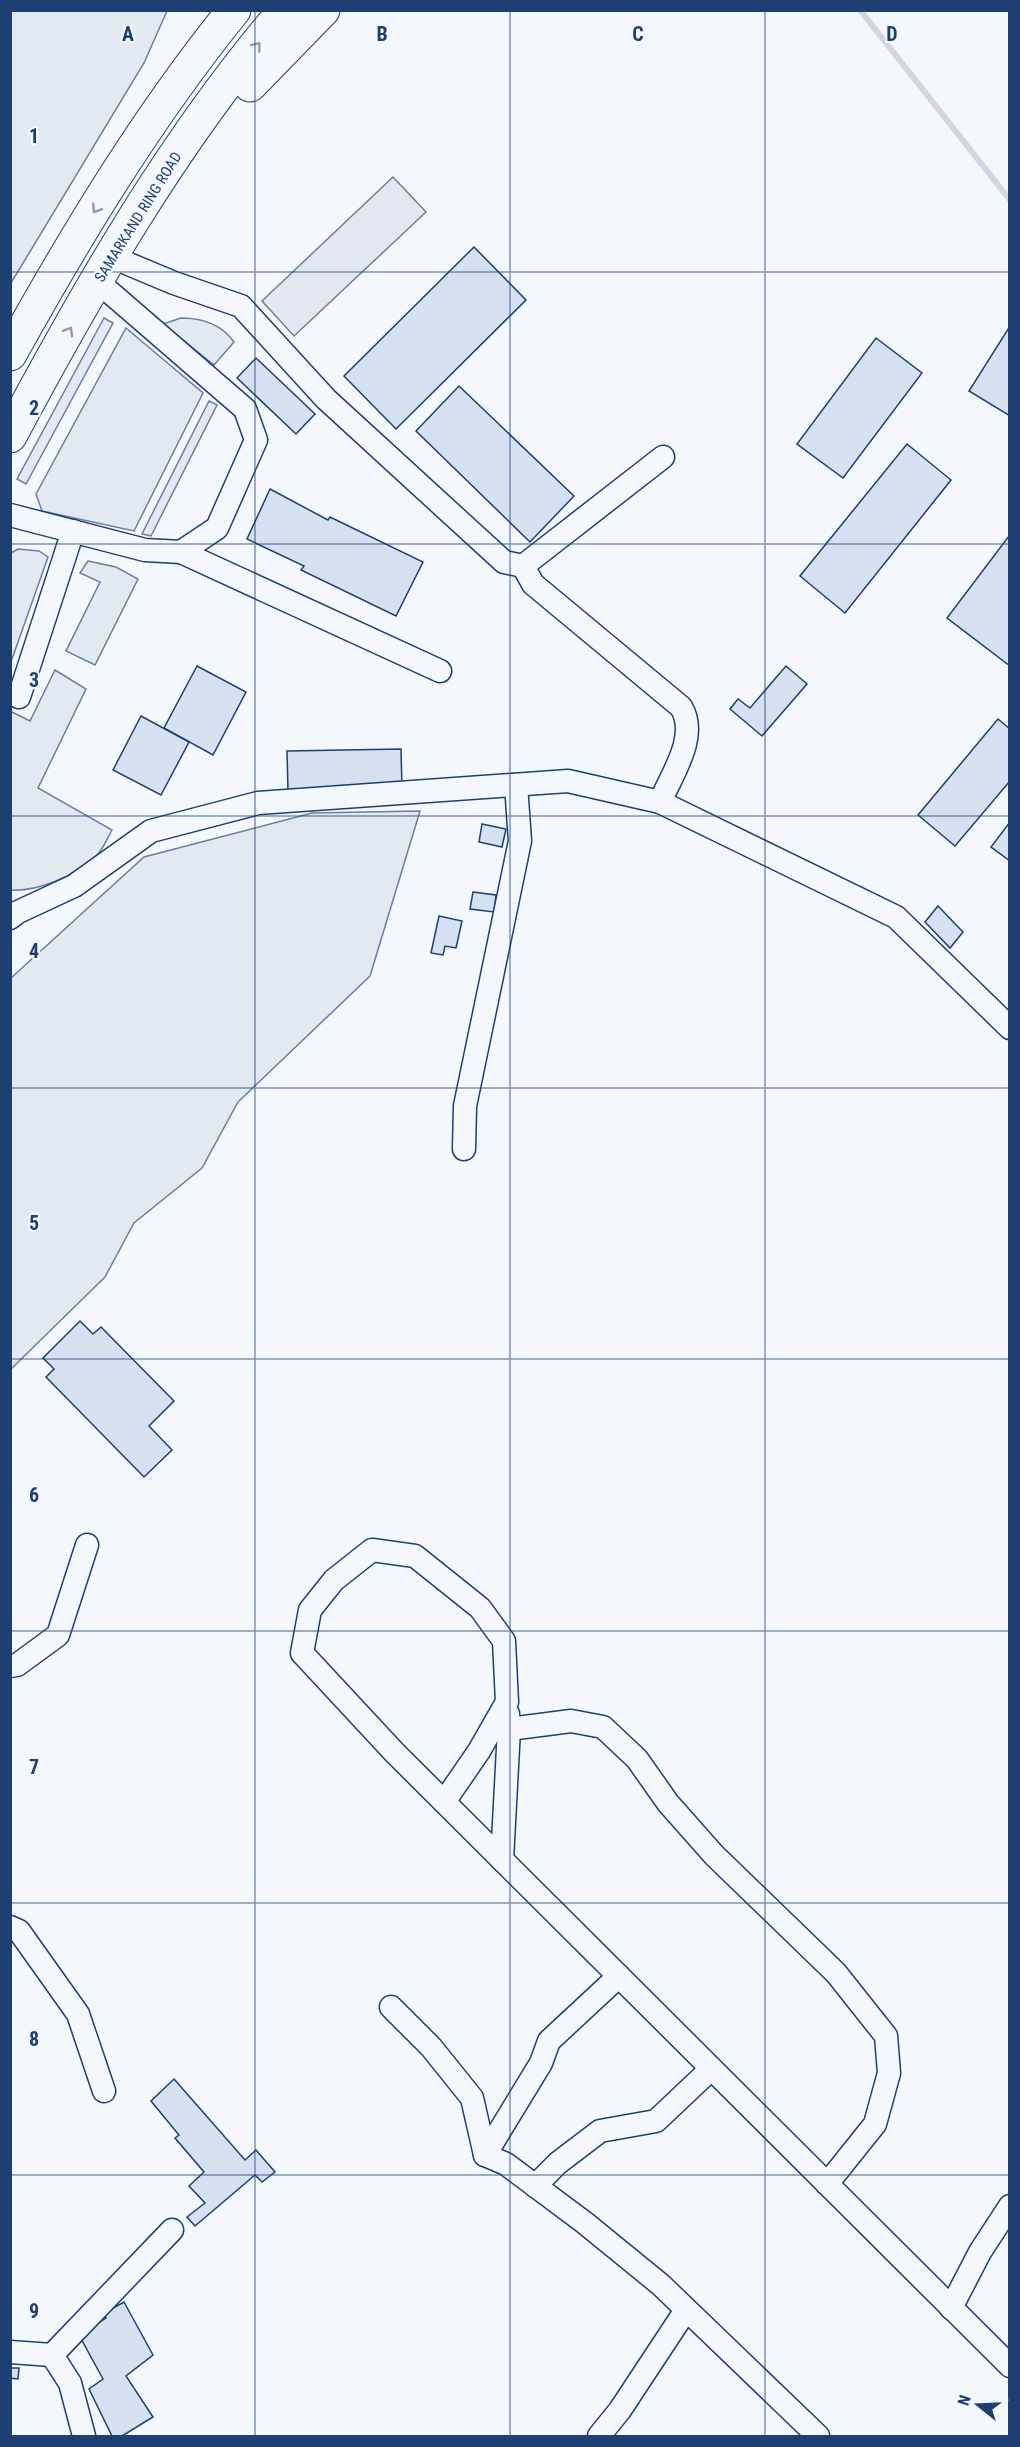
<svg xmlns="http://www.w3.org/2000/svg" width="1020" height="2447" viewBox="0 0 1020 2447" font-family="'Roboto Condensed',sans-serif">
<rect width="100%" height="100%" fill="#f4f7fb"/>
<!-- green -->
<g fill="#e3e9f0" stroke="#687fa3" stroke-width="1.5">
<polygon points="11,10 167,11 144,63 11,283"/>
<polygon points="104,318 113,323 26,484 17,479"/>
<path d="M181 318C202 318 222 325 234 342L214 365 163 324Z"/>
<polygon points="126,328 203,393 134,531 42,511 36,494"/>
<polygon points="209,401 217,405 151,536 142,534"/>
<polygon points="18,549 39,551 48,557 11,662 11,553"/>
<polygon points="88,561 116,567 138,579 95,665 66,651 100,582 80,573"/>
<path d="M55 670 86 689 38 788 112 830C107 839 102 852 94 858 73 876 38 892 10 890V711L30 721Z"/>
<polygon points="420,811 370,976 238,1102 202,1168 134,1223 105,1277 11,1369 11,978 144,857 312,813"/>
</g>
<!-- parking -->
<polygon fill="#e3e8f0" stroke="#687fa3" stroke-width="1.5" points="393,177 426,212 294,336 262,301"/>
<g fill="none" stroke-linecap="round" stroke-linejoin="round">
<!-- stream -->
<polyline stroke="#cfd7e4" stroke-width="6" points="860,10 1010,200"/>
</g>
<!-- building -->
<g fill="#d5e0f0" stroke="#1d3f73" stroke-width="1.5">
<polygon points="474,247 526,300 396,429 344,376"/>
<polygon points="1010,326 1010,416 969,391"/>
<polygon points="876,338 922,373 843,478 797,444"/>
<polygon points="256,358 315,414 296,434 237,378"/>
<polygon points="459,386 574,496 530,542 416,431"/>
<polygon points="907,444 951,480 845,613 800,576"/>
<polygon points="270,489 328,520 330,517 423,562 396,616 301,570 304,566 247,539"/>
<polygon points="1009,536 1010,536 1010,666 947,618"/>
<polygon points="197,666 246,692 213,755 164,728"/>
<polygon points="786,666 807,684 762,736 730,709 738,699 750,708"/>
<polygon points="141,716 189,742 161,795 113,770"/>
<polygon points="998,719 1010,729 1010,781 955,846 918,815"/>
<polygon points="401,749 402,789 288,791 287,751"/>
<polygon points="1010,822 1010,861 991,847"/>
<polygon points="482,824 506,829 502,847 479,842"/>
<polygon points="473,892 496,895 494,912 470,909"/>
<polygon points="938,906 963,932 950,948 925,922"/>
<polygon points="439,916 462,921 456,948 445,946 443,955 431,953"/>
<polygon points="80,1321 93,1334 101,1327 174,1401 149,1426 172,1450 144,1477 46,1377 54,1369 43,1358"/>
<polygon points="174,2079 245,2160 256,2150 275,2172 262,2182 255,2175 195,2226 187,2217 205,2203 189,2186 204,2172 175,2138 179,2135 151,2101"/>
<polygon points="124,2302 153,2355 126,2376 153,2417 122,2436 112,2436 89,2389 103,2379 79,2335 106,2318 104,2313"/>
<polygon points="10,2368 19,2368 18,2379 10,2378"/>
</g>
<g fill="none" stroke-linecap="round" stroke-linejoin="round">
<defs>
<g id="minor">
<polyline points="112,257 174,283 241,306 326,399 504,562 523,566 663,457"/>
<polyline points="10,515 145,550 181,552 217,528 256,440 245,409 98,282"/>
<polyline points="181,552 440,671"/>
<path d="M523 566 533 584 681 707C699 736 672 774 660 802"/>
<polyline points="19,697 73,531"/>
<polyline points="10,918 18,912 74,886 151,831 258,803 568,781 660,802 896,917 1010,1028"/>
<polyline points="464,1149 465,1106 520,841 516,785"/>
<polyline points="10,1666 17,1665 58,1635 87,1545"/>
<polyline points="509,1729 571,1721 603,1727 637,1759 668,1803 714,1855 836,1973 886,2036 889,2073 875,2124 827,2184"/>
<polyline points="444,1802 479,1751 507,1702 504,1641 480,1608 415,1556 372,1550 334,1580 310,1610 302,1653 394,1752 1010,2366"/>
<polyline points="502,1860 509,1729 508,1714"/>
<polyline points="10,1927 19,1931 78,2014 104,2091"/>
<polyline points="391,2007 431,2047 472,2098 485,2155 506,2164 585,2223 661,2285 818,2436"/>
<polyline points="485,2155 541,2063 549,2041 619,1976"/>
<polyline points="535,2186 558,2163 600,2131 656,2121 711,2069"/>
<polyline points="951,2308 980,2252 1010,2206"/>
<polyline points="10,2352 52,2355 172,2230"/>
<polyline points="52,2355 70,2383 84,2436"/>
<polyline points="599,2436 620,2410 686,2310"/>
</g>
<g id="highway">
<polyline points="250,85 323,10"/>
<path d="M10 354C76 235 148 116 234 10"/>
<path d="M10 436C89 288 175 138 285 10"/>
</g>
</defs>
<!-- minor casing -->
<use href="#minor" stroke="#1d3f73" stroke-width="25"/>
<!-- highway casing -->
<use href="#highway" stroke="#1d3f73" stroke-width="35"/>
<!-- minor -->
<use href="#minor" stroke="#f4f7fb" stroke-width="22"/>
<!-- highway -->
<use href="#highway" stroke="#f4f7fb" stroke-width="33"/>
</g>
<!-- one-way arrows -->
<defs><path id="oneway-chevron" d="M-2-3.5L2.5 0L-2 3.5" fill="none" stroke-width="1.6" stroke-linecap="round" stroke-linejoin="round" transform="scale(1.5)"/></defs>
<g stroke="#889bb7">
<use href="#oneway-chevron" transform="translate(257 46) rotate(-52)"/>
<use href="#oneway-chevron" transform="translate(96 209) rotate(122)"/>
<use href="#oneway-chevron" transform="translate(69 331) rotate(-60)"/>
</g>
<!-- grid -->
<path fill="none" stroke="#1d3f73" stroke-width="1.5" stroke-opacity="0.55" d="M255 10V2436M510 10V2436M765 10V2436M10 272H1010M10 544H1010M10 816H1010M10 1088H1010M10 1359H1010M10 1631H1010M10 1903H1010M10 2175H1010"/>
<g text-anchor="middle" stroke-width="4.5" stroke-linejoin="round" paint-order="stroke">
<!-- street labels -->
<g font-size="15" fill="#1d3f73" stroke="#f4f7fb">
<text transform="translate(138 217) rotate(-58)" y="5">SAMARKAND RING ROAD</text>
</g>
</g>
<g font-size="20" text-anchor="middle" font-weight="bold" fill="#1d3f73" stroke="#f4f7fb" stroke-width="4.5" stroke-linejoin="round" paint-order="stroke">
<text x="128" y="41">A</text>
<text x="382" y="41">B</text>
<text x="638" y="41">C</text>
<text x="892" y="41">D</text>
<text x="34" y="143">1</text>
<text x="34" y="415">2</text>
<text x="34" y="687">3</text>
<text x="34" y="958">4</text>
<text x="34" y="1230">5</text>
<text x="34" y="1502">6</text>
<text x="34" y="1774">7</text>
<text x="34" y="2046">8</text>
<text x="34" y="2318">9</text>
</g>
<!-- border -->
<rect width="1020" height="2447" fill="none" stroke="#1d3f73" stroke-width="24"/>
<!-- north arrow -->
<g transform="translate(978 2405) rotate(288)" stroke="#f4f7fb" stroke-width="4.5" paint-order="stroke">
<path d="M0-4.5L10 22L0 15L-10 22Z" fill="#1d3f73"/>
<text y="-9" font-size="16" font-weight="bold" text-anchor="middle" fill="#1d3f73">N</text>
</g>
</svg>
